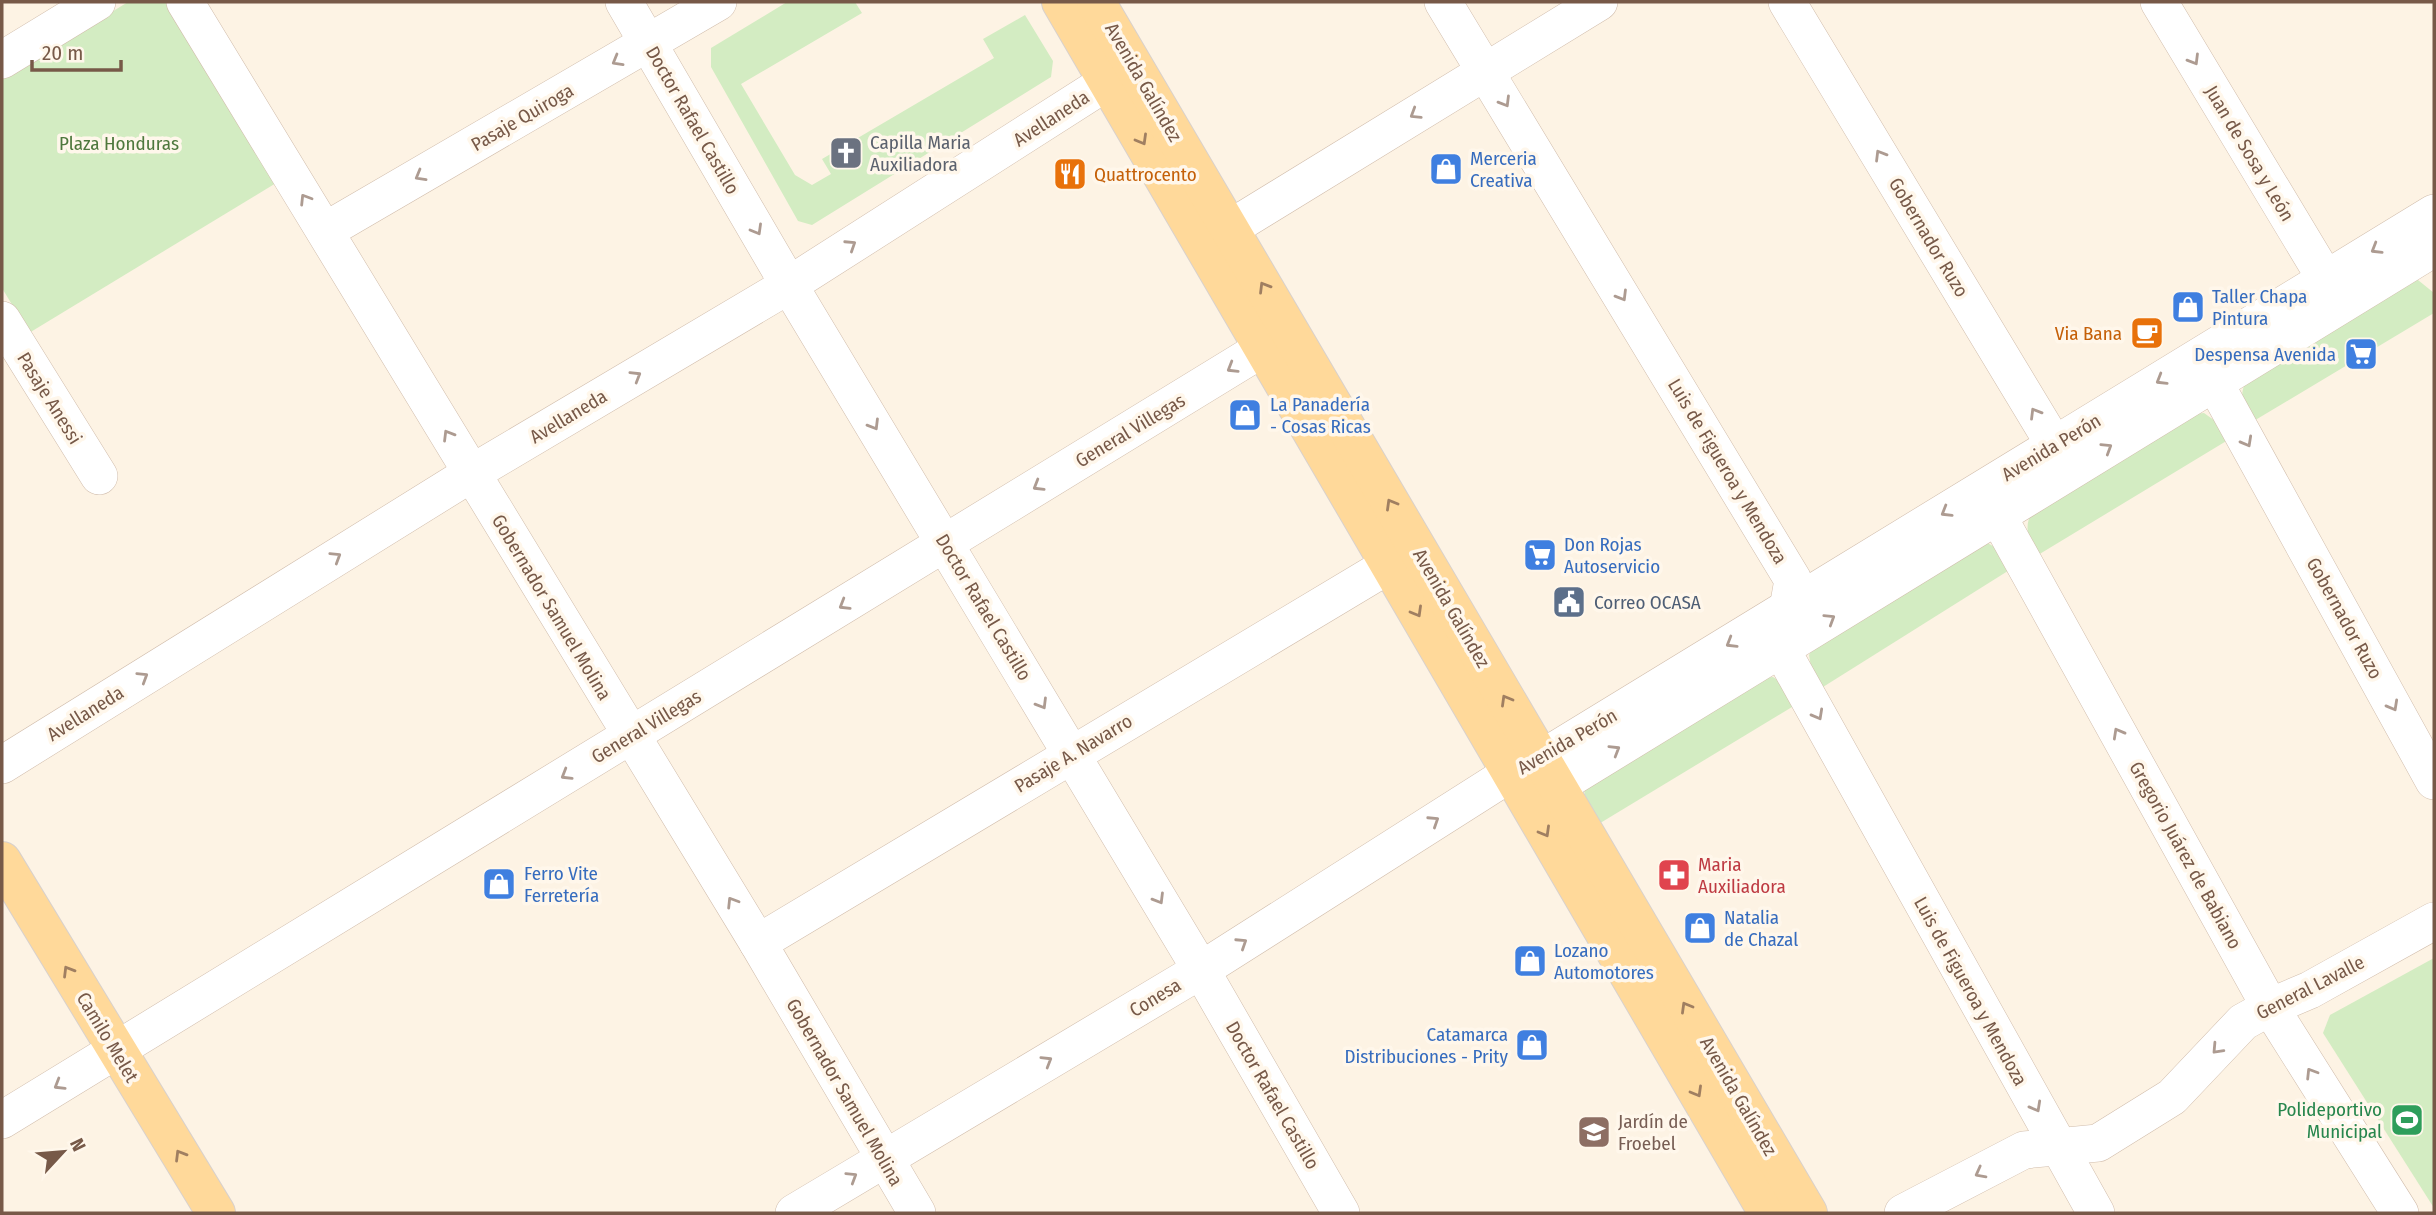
<svg xmlns="http://www.w3.org/2000/svg" width="2436" height="1215" viewBox="0 0 2436 1215" font-family="'Fira Sans Condensed',sans-serif">
<rect width="100%" height="100%" fill="#fdf3e4"/>
<!-- green -->
<g fill="#d3ecc2">
<polygon points="128,2 170,2 281,180 29,333 2,288 2,79"/>
<polygon points="787,2 855,2 862,13 741,84 795,175 812,185 831,174 822,159 994,58 983,39 1025,15 1053,61 1051,77 812,225 798,221 711,67 711,48"/>
<path d="M2418 280 2434 293V313L2252 422C2243 404 2238 397 2247 378L2401 283Z"/>
<path d="M2204 413 2218 423 2228 440 2038 555C2029 537 2023 530 2032 511L2186 415Z"/>
<polygon points="1986,542 2001,551 2011,569 1823,687 1811,667 1809,655 1816,644"/>
<polygon points="1773,677 1787,686 1797,704 1597,825 1588,809 1584,790 1755,679"/>
<polygon points="2434,958 2434,1208 2323,1033 2330,1015"/>
</g>
<g fill="none" stroke-linecap="round" stroke-linejoin="round">
<defs>
<g id="minor">
<polyline points="185,2 758,943 917,1213"/>
<polyline points="624,2 789,285 1201,970 1341,1213"/>
<polyline points="1443,2 1793,580 1781,649 2096,1213"/>
<polyline points="1787,2 2066,464"/>
<polyline points="2159,2 2339,301"/>
<polyline points="2,60 97,2"/>
<polyline points="325,231 718,2"/>
<polyline points="1203,245 1599,2"/>
<polyline points="2,320 99,476"/>
<polyline points="2214,382 2434,781"/>
<polyline points="1985,493 2270,1007 2400,1213"/>
<polyline points="2,765 472,473 789,285 1132,66"/>
<polyline points="1528,778 1557,786 2434,248"/>
<polyline points="758,943 1389,565"/>
<polyline points="2,1120 1288,333"/>
<polyline points="794,1213 1201,970 1511,773 1541,759 2434,213"/>
<polyline points="1903,1213 2024,1150 2098,1143 2172,1097 2243,1022 2270,1007 2310,990 2434,921"/>
</g>
<g id="major">
<polyline points="1061,2 1768,1213"/>
<polyline points="1096,2 1808,1213"/>
<polyline points="2,861 216,1213"/>
</g>
</defs>
<!-- minor casing -->
<use href="#minor" stroke="#d1bdac" stroke-width="38"/>
<!-- major casing -->
<use href="#major" stroke="#d9d1cc" stroke-width="40"/>
<!-- minor -->
<use href="#minor" stroke="#fff" stroke-width="37"/>
<!-- major -->
<use href="#major" stroke="#ffd99a" stroke-width="38"/>
</g>
<!-- one-way arrows -->
<defs><path id="oneway-chevron" d="M-2-3.5L2.5 0L-2 3.5" fill="none" stroke-width="1.6" stroke-linecap="round" stroke-linejoin="round" transform="scale(1.75)"/></defs>
<g stroke="#ad9b91">
<use href="#oneway-chevron" transform="translate(2194 60) rotate(59)"/>
<use href="#oneway-chevron" transform="translate(617 61) rotate(150)"/>
<use href="#oneway-chevron" transform="translate(1505 102) rotate(59)"/>
<use href="#oneway-chevron" transform="translate(1415 114) rotate(148)"/>
<use href="#oneway-chevron" transform="translate(1880 155) rotate(-121)"/>
<use href="#oneway-chevron" transform="translate(420 176) rotate(150)"/>
<use href="#oneway-chevron" transform="translate(305 199) rotate(-122)"/>
<use href="#oneway-chevron" transform="translate(757 230) rotate(60)"/>
<use href="#oneway-chevron" transform="translate(851 245) rotate(-33)"/>
<use href="#oneway-chevron" transform="translate(2376 249) rotate(149)"/>
<use href="#oneway-chevron" transform="translate(1622 296) rotate(59)"/>
<use href="#oneway-chevron" transform="translate(1232 368) rotate(149)"/>
<use href="#oneway-chevron" transform="translate(636 376) rotate(-31)"/>
<use href="#oneway-chevron" transform="translate(2161 380) rotate(149)"/>
<use href="#oneway-chevron" transform="translate(2035 413) rotate(-121)"/>
<use href="#oneway-chevron" transform="translate(874 425) rotate(59)"/>
<use href="#oneway-chevron" transform="translate(448 435) rotate(-121)"/>
<use href="#oneway-chevron" transform="translate(2247 442) rotate(61)"/>
<use href="#oneway-chevron" transform="translate(2107 448) rotate(-32)"/>
<use href="#oneway-chevron" transform="translate(1038 486) rotate(149)"/>
<use href="#oneway-chevron" transform="translate(1946 512) rotate(149)"/>
<use href="#oneway-chevron" transform="translate(336 557) rotate(-32)"/>
<use href="#oneway-chevron" transform="translate(844 605) rotate(149)"/>
<use href="#oneway-chevron" transform="translate(1830 619) rotate(-32)"/>
<use href="#oneway-chevron" transform="translate(1731 643) rotate(149)"/>
<use href="#oneway-chevron" transform="translate(143 677) rotate(-32)"/>
<use href="#oneway-chevron" transform="translate(1042 704) rotate(59)"/>
<use href="#oneway-chevron" transform="translate(2393 706) rotate(61)"/>
<use href="#oneway-chevron" transform="translate(1818 715) rotate(61)"/>
<use href="#oneway-chevron" transform="translate(2118 733) rotate(-119)"/>
<use href="#oneway-chevron" transform="translate(1615 750) rotate(-31)"/>
<use href="#oneway-chevron" transform="translate(566 775) rotate(149)"/>
<use href="#oneway-chevron" transform="translate(1434 821) rotate(-33)"/>
<use href="#oneway-chevron" transform="translate(1159 899) rotate(59)"/>
<use href="#oneway-chevron" transform="translate(732 902) rotate(-122)"/>
<use href="#oneway-chevron" transform="translate(1242 943) rotate(-33)"/>
<use href="#oneway-chevron" transform="translate(2217 1049) rotate(133)"/>
<use href="#oneway-chevron" transform="translate(1047 1061) rotate(-31)"/>
<use href="#oneway-chevron" transform="translate(2311 1073) rotate(-122)"/>
<use href="#oneway-chevron" transform="translate(59 1085) rotate(149)"/>
<use href="#oneway-chevron" transform="translate(2036 1107) rotate(61)"/>
<use href="#oneway-chevron" transform="translate(1980 1173) rotate(152)"/>
<use href="#oneway-chevron" transform="translate(852 1177) rotate(-32)"/>
</g>
<g stroke="#a07f61">
<use href="#oneway-chevron" transform="translate(1142 140) rotate(60)"/>
<use href="#oneway-chevron" transform="translate(1264 287) rotate(-121)"/>
<use href="#oneway-chevron" transform="translate(1391 504) rotate(-120)"/>
<use href="#oneway-chevron" transform="translate(1417 612) rotate(60)"/>
<use href="#oneway-chevron" transform="translate(1506 700) rotate(-120)"/>
<use href="#oneway-chevron" transform="translate(1545 832) rotate(60)"/>
<use href="#oneway-chevron" transform="translate(68 971) rotate(-121)"/>
<use href="#oneway-chevron" transform="translate(1686 1007) rotate(-120)"/>
<use href="#oneway-chevron" transform="translate(1697 1092) rotate(60)"/>
<use href="#oneway-chevron" transform="translate(180 1155) rotate(-121)"/>
</g>
<!-- icons -->
<defs>
<symbol id="church-square" viewBox="-11 -11 22 22"><rect x="-9" y="-9" width="18" height="18" rx="4" fill="#6b7280" stroke="#fff7eb"/><path d="M-1.2-6h2.4v3.5h3.3v2.4h-3.3V6h-2.4V-.1h-3.3v-2.4h3.3Z" fill="#fff"/></symbol>
<symbol id="shop-square" viewBox="-11 -11 22 22"><rect x="-9" y="-9" width="18" height="18" rx="4" fill="#3f7fe0" stroke="#fff7eb"/><path d="M-5-2.5h2.3a2.7 3.5 0 0 1 5.4 0H5L5.5 6h-11ZM-1.5-2.5h3a1.5 2.3 0 0 0-3 0Z" fill="#fff"/></symbol>
<symbol id="restaurant-square" viewBox="-11 -11 22 22"><rect x="-9" y="-9" width="18" height="18" rx="4" fill="#e8710a" stroke="#fff7eb"/><path d="M-5-6h1v4h1v-4h1v4h1v-4h1v5L-1.5 .5V6h-2V.5L-5-1ZM5-6V6H3V1.5H1.5Q1.5-4 5-6Z" fill="#fff"/></symbol>
<symbol id="cafe-square" viewBox="-11 -11 22 22"><rect x="-9" y="-9" width="18" height="18" rx="4" fill="#e8710a" stroke="#fff7eb"/><path d="M-5.5-4.5H6V0H3Q3 3.5 0 3.5H-2.5Q-5.5 3.5-5.5 0ZM3-3.2v2h1.7v-2ZM-6 4.5H4V6H-6Z" fill="#fff"/></symbol>
<symbol id="supermarket-square" viewBox="-11 -11 22 22"><rect x="-9" y="-9" width="18" height="18" rx="4" fill="#3f7fe0" stroke="#fff7eb"/><path d="M-6-5.5h2.5l.6 2H6L4.5 2H-2.5L-4.4-4H-6ZM-1.5 3.2a1.3 1.3 0 1 0 .1 0ZM3 3.2a1.3 1.3 0 1 0 .1 0Z" fill="#fff"/></symbol>
<symbol id="civic-square" viewBox="-11 -11 22 22"><rect x="-9" y="-9" width="18" height="18" rx="4" fill="#5c6f8a" stroke="#fff7eb"/><path d="M-.6-6.5H3V-4.5H.6V-3L4-1V1h2V6H-6V1h2V-1L-.6-3ZM-1.2 2.5V6h2.4V2.5Z" fill="#fff"/></symbol>
<symbol id="pharmacy-square" viewBox="-11 -11 22 22"><rect x="-9" y="-9" width="18" height="18" rx="4" fill="#e0444e" stroke="#fff7eb"/><path d="M-2-6h4v4h4v4h-4v4h-4v-4h-4v-4h4Z" fill="#fff"/></symbol>
<symbol id="stadium-square" viewBox="-11 -11 22 22"><rect x="-9" y="-9" width="18" height="18" rx="4" fill="#2e9e5b" stroke="#fff7eb"/><path d="M0-5a6.5 5 0 1 0 0 10a6.5 5 0 1 0 0-10ZM-3.5-1.8h7v3.6h-7Z" fill="#fff"/></symbol>
<symbol id="school-square" viewBox="-11 -11 22 22"><rect x="-9" y="-9" width="18" height="18" rx="4" fill="#8d6e63" stroke="#fff7eb"/><path d="M0-5L7-2L0 1L-7-2ZM-4 1L0 2.5L4 1V4Q0 6-4 4Z" fill="#fff"/></symbol>
</defs>
<g fill-rule="evenodd">
<use href="#church-square" x="827" y="134" width="38" height="38"/>
<use href="#shop-square" x="1427" y="150" width="38" height="38"/>
<use href="#restaurant-square" x="1051" y="155" width="38" height="38"/>
<use href="#shop-square" x="2169" y="288" width="38" height="38"/>
<use href="#cafe-square" x="2128" y="314" width="38" height="38"/>
<use href="#supermarket-square" x="2342" y="335" width="38" height="38"/>
<use href="#shop-square" x="1226" y="396" width="38" height="38"/>
<use href="#supermarket-square" x="1521" y="536" width="38" height="38"/>
<use href="#civic-square" x="1550" y="583" width="38" height="38"/>
<use href="#pharmacy-square" x="1655" y="856" width="38" height="38"/>
<use href="#shop-square" x="480" y="865" width="38" height="38"/>
<use href="#shop-square" x="1681" y="909" width="38" height="38"/>
<use href="#shop-square" x="1511" y="942" width="38" height="38"/>
<use href="#shop-square" x="1513" y="1026" width="38" height="38"/>
<use href="#stadium-square" x="2388" y="1101" width="38" height="38"/>
<use href="#school-square" x="1575" y="1113" width="38" height="38"/>
</g>
<g text-anchor="middle" stroke-width="7" stroke-linejoin="round" paint-order="stroke">
<!-- street labels -->
<g font-size="19" fill="#775948" stroke="#fff7eb">
<text transform="translate(1144 82) rotate(60)" y="7">Avenida Galíndez</text>
<text transform="translate(522 117) rotate(-30)" y="7">Pasaje Quiroga</text>
<text transform="translate(1051 118) rotate(-33)" y="7">Avellaneda</text>
<text transform="translate(693 120) rotate(60)" y="7">Doctor Rafael Castillo</text>
<text transform="translate(2250 153) rotate(59)" y="7">Juan de Sosa y León</text>
<text transform="translate(1929 237) rotate(59)" y="7">Gobernador Ruzo</text>
<text transform="translate(50 398) rotate(58)" y="7">Pasaje Anessi</text>
<text transform="translate(568 416) rotate(-31)" y="7">Avellaneda</text>
<text transform="translate(1130 430) rotate(-31)" y="7">General Villegas</text>
<text transform="translate(2051 447) rotate(-31)" y="7">Avenida Perón</text>
<text transform="translate(1728 471) rotate(59)" y="7">Luis de Figueroa y Mendoza</text>
<text transform="translate(552 607) rotate(59)" y="7">Gobernador Samuel Molina</text>
<text transform="translate(984 607) rotate(59)" y="7">Doctor Rafael Castillo</text>
<text transform="translate(1452 608) rotate(60)" y="7">Avenida Galíndez</text>
<text transform="translate(2345 618) rotate(61)" y="7">Gobernador Ruzo</text>
<text transform="translate(85 713) rotate(-32)" y="7">Avellaneda</text>
<text transform="translate(646 726) rotate(-31)" y="7">General Villegas</text>
<text transform="translate(1567 741) rotate(-30)" y="7">Avenida Perón</text>
<text transform="translate(1073 753) rotate(-31)" y="7">Pasaje A. Navarro</text>
<text transform="translate(2186 855) rotate(61)" y="7">Gregorio Juárez de Babiano</text>
<text transform="translate(2310 987) rotate(-27)" y="7">General Lavalle</text>
<text transform="translate(1971 991) rotate(61)" y="7">Luis de Figueroa y Mendoza</text>
<text transform="translate(1155 997) rotate(-31)" y="7">Conesa</text>
<text transform="translate(108 1037) rotate(59)" y="7">Camilo Melet</text>
<text transform="translate(845 1092) rotate(60)" y="7">Gobernador Samuel Molina</text>
<text transform="translate(1273 1095) rotate(60)" y="7">Doctor Rafael Castillo</text>
<text transform="translate(1739 1096) rotate(60)" y="7">Avenida Galíndez</text>
</g>
<!-- worship labels -->
<g font-size="19" fill="#5b616d" stroke="#fff7eb" text-anchor="start">
<text x="870" y="149">Capilla Maria<tspan x="870" dy="22">Auxiliadora</tspan></text>
</g>
<!-- park labels -->
<g font-size="19" fill="#4e783d" stroke="#fff7eb">
<text x="119" y="150">Plaza Honduras</text>
</g>
<!-- shop labels -->
<g font-size="19" fill="#366cbe" stroke="#fff7eb" text-anchor="start">
<text x="1470" y="165">Merceria<tspan x="1470" dy="22">Creativa</tspan></text>
<text x="2212" y="303">Taller Chapa<tspan x="2212" dy="22">Pintura</tspan></text>
<text x="2336" y="361" text-anchor="end">Despensa Avenida</text>
<text x="1270" y="411">La Panadería<tspan x="1270" dy="22">- Cosas Ricas</tspan></text>
<text x="1564" y="551">Don Rojas<tspan x="1564" dy="22">Autoservicio</tspan></text>
<text x="524" y="880">Ferro Vite<tspan x="524" dy="22">Ferretería</tspan></text>
<text x="1724" y="924">Natalia<tspan x="1724" dy="22">de Chazal</tspan></text>
<text x="1554" y="957">Lozano<tspan x="1554" dy="22">Automotores</tspan></text>
<text x="1508" y="1041" text-anchor="end">Catamarca<tspan x="1508" dy="22">Distribuciones - Prity</tspan></text>
</g>
<!-- food labels -->
<g font-size="19" fill="#c56008" stroke="#fff7eb" text-anchor="start">
<text x="1094" y="181">Quattrocento</text>
<text x="2122" y="340" text-anchor="end">Via Bana</text>
</g>
<!-- service labels -->
<g font-size="19" fill="#4e5e75" stroke="#fff7eb" text-anchor="start">
<text x="1594" y="609">Correo OCASA</text>
</g>
<!-- health labels -->
<g font-size="19" fill="#be3a42" stroke="#fff7eb" text-anchor="start">
<text x="1698" y="871">Maria<tspan x="1698" dy="22">Auxiliadora</tspan></text>
</g>
<!-- leisure labels -->
<g font-size="19" fill="#27864d" stroke="#fff7eb" text-anchor="end">
<text x="2382" y="1116">Polideportivo<tspan x="2382" dy="22">Municipal</tspan></text>
</g>
<!-- education labels -->
<g font-size="19" fill="#785e54" stroke="#fff7eb" text-anchor="start">
<text x="1618" y="1128">Jardín de<tspan x="1618" dy="22">Froebel</tspan></text>
</g>
</g>
<!-- border -->
<rect width="2436" height="1215" fill="none" stroke="#775948" stroke-width="7"/>
<!-- north arrow -->
<g transform="translate(63 1152) rotate(64)" stroke="#fff7eb" stroke-width="5" paint-order="stroke">
<path d="M0-5L12 26L0 18L-12 26Z" fill="#775948"/>
<text y="-10" font-size="19" font-weight="bold" text-anchor="middle" fill="#775948">N</text>
</g>
<!-- scale -->
<path d="M32 60v10h89v-10" fill="none" stroke="#775948" stroke-width="3.5"/>
<text x="42" y="60" font-size="21" fill="#775948" stroke="#fff7eb" stroke-width="5" paint-order="stroke">20 m</text>
</svg>
